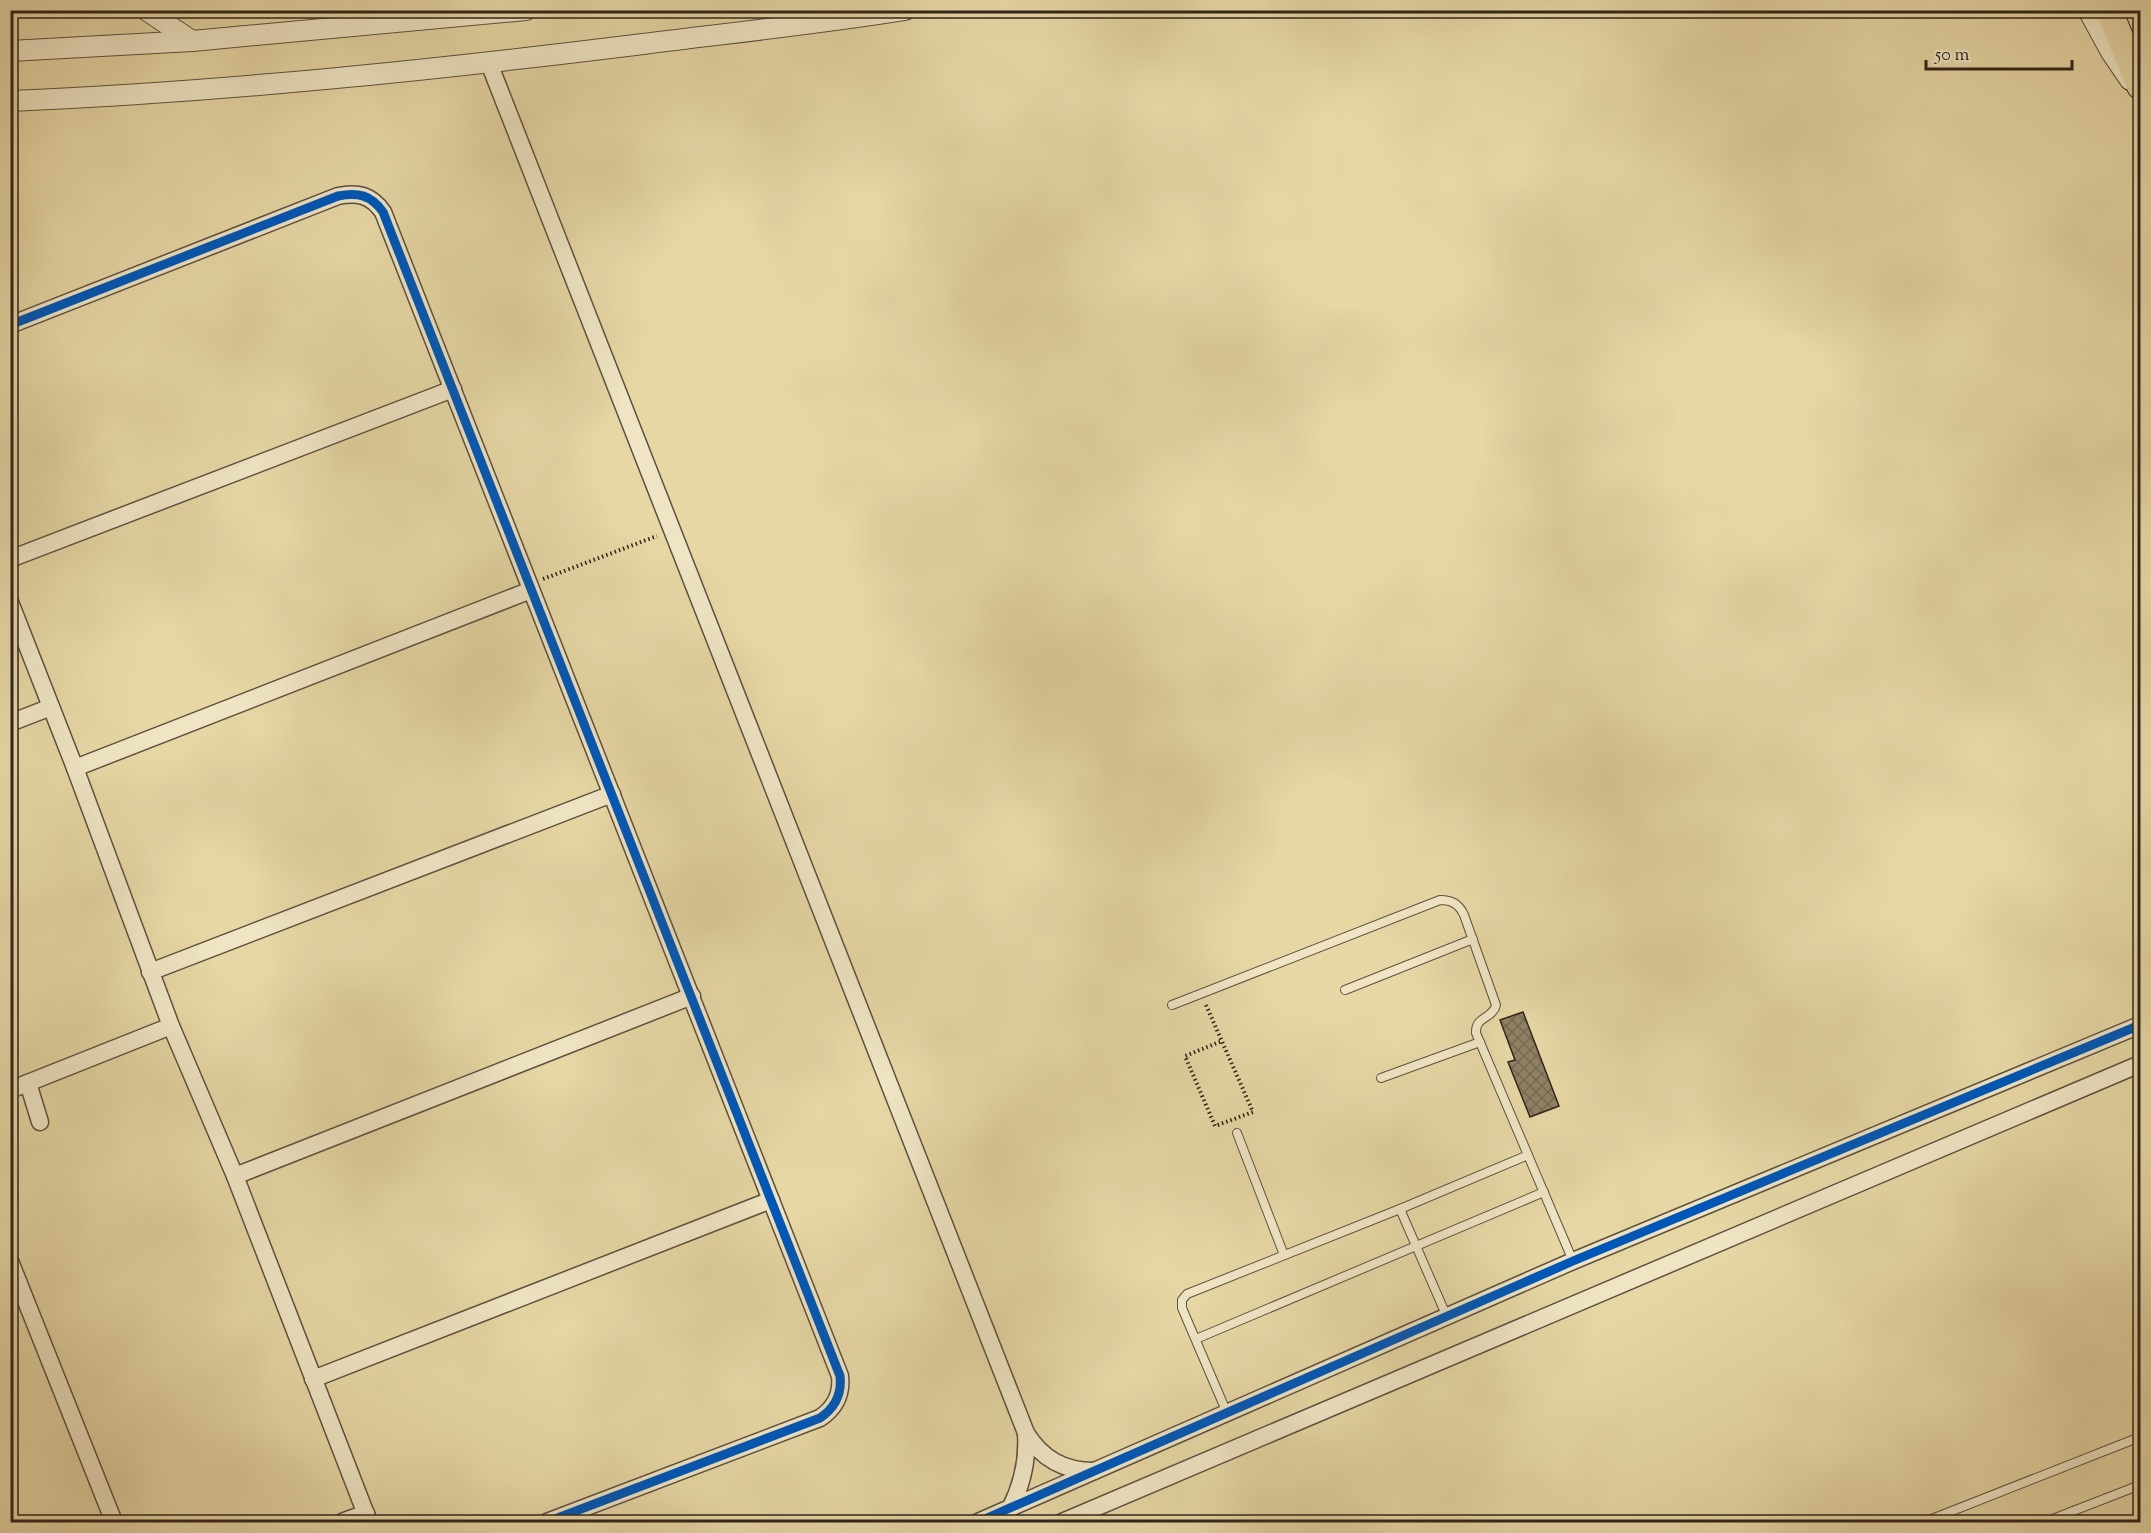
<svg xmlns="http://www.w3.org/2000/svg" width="2151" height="1533" viewBox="0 0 2151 1533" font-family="'Sorts Mill Goudy',serif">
<defs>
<pattern id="building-cross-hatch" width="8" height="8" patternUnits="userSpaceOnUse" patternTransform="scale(1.5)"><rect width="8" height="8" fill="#8f8164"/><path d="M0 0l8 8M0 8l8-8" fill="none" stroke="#756952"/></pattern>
</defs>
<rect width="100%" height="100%" fill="#e6d7a5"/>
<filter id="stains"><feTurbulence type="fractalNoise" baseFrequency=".00333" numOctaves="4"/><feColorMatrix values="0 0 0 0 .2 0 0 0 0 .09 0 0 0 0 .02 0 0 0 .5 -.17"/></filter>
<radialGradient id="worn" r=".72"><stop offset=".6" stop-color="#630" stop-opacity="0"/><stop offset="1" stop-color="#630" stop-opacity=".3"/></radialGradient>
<!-- building -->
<polygon fill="url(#building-cross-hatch)" stroke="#30241d" stroke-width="1.5" points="1523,1012 1559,1106 1530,1117 1508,1062 1515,1060 1500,1020"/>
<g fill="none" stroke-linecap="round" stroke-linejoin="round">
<defs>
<g id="service">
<polyline points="1345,990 1473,939"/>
<path d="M1172 1005 1440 900C1452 900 1459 904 1464 915L1496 1005C1493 1019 1475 1016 1476 1033L1573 1261"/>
<polyline points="1381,1078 1480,1042"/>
<polyline points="1237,1133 1284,1255"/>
<polyline points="1400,1209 1447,1317"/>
<polyline points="1196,1339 1544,1192"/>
<polyline points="1227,1413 1182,1308 1182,1300 1187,1294 1400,1209 1528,1155"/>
<polyline points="1924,1522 2140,1437"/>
<polyline points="2045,1522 2140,1485"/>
</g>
<g id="minor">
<path d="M489 63 1026 1433C1042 1459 1064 1471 1094 1471"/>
<path d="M10 325 338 196C358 192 371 195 383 212L840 1376C842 1394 835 1408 820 1418L547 1522"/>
<polyline points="10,559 453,389"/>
<polyline points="10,602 75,768 171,1026 235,1176 369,1522"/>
<polyline points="10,723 51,707"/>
<polyline points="75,768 531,590"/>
<polyline points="150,972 612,794"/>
<polyline points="28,1083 40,1122"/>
<polyline points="10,1090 171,1026"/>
<polyline points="235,1176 692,996"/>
<polyline points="10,1261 114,1522"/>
<polyline points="313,1379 771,1200"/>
<path d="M1010 1509C1022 1485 1028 1462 1026 1434"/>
<polyline points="342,1522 366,1513"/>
<polyline points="978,1522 1573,1261 2140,1025"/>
<polyline points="1062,1522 2140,1064"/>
</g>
<g id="tertiary">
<polyline points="146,10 192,41"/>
<polyline points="2088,10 2111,52 2130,80"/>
<polyline points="10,51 192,41 526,10"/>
<path d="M10 101C223 92 433 70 643 44 730 33 818 24 905 10"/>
</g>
<polyline id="primary" points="2109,10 2140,86"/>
</defs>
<!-- service casing -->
<use href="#service" stroke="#5e513f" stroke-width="10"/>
<!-- minor casing -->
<use href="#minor" stroke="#5e513f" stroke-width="19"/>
<!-- tertiary casing -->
<use href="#tertiary" stroke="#5e513f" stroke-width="22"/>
<!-- primary casing -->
<use href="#primary" stroke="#30241d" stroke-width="28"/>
<!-- path -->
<g stroke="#30241d" stroke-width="4" stroke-dasharray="1.5 3" stroke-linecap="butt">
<polyline points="543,579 657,536"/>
<polyline points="1206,1005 1253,1112 1215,1126 1185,1056 1222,1041"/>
</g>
<!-- service -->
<use href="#service" stroke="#efe5c4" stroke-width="8"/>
<!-- minor -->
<use href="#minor" stroke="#efe5c4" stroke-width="16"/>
<!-- tertiary -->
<use href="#tertiary" stroke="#efe5c4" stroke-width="20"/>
<!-- primary -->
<use href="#primary" stroke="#e6d7a5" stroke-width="26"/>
<defs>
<g id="cycleway">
<path d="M10 325 338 196C358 192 371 195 383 212L840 1376C842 1394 835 1408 820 1418L547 1522"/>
<polyline points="978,1522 1573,1261 2140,1025"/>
</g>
</defs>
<!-- cycleway casing -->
<use href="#cycleway" stroke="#efe5c4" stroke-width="13"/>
<!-- cycleway -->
<use href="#cycleway" stroke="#0057b8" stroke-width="9"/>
</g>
<!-- margin -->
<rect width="2151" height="1533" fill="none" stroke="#e6d7a5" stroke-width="36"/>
<rect x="12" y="12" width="2127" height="1509" fill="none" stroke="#30241d" stroke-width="3"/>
<rect x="18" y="18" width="2115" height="1497" fill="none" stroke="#30241d" stroke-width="1.5"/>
<!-- scale -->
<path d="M1926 60v9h146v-9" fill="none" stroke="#30241d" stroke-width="3"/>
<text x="1935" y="60" font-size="18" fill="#30241d" stroke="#efe5c4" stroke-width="4.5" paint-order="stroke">50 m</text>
<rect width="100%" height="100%" filter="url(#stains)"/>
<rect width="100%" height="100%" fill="url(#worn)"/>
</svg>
